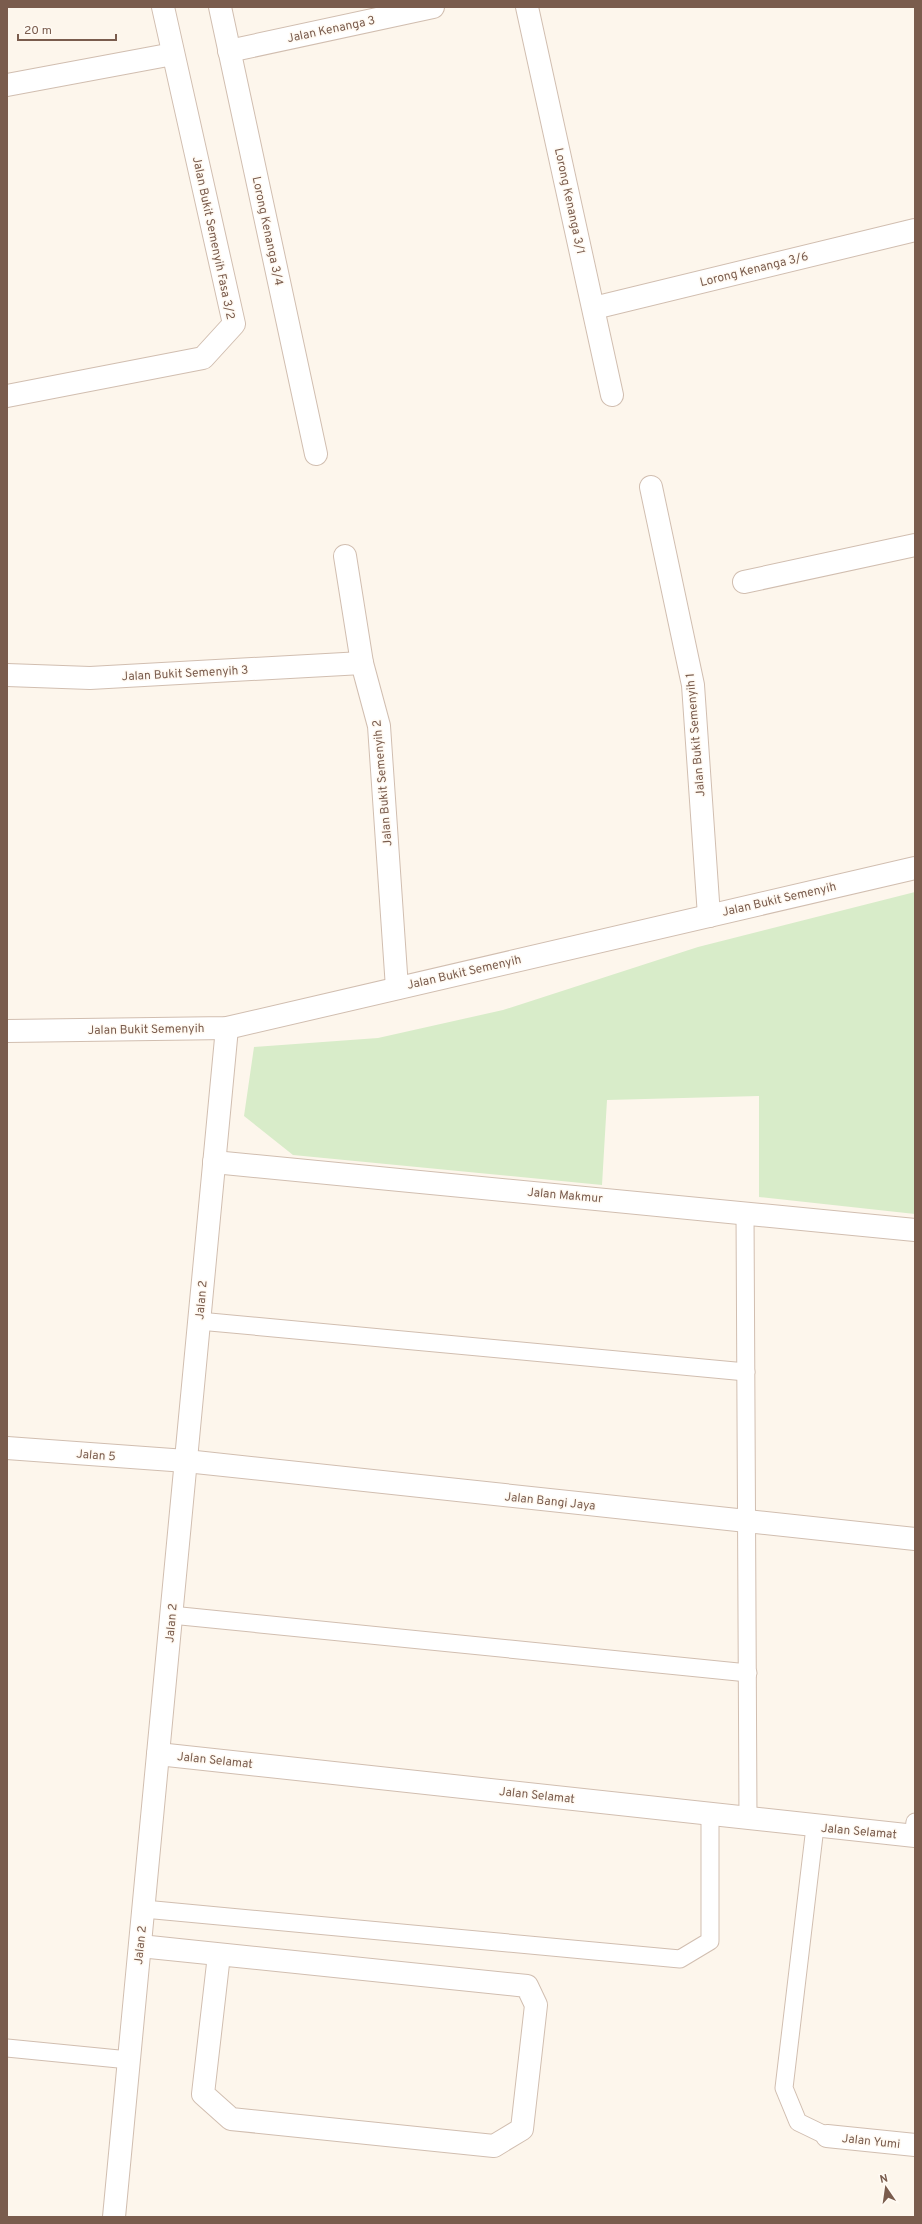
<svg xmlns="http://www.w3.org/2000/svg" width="922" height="2224" viewBox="0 0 922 2224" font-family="Overpass,sans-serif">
<rect width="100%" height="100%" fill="#fdf6ec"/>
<!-- green -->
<polygon fill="#d8ecc9" points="915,892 915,1214 759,1197 759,1096 607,1100 602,1185 293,1155 244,1116 254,1047 378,1038 503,1010 698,947"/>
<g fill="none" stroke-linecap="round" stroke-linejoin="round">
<defs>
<g id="service">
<polyline points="745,1212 748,1818"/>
<polyline points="199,1321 746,1372"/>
<polyline points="171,1615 748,1673"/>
<polyline points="815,1827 784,2088 798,2122 827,2136"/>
<polyline points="913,1836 915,1822"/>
<polyline points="144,1909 680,1959 710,1941 710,1814"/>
<polyline points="7,2048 129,2060"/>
</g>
<g id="minor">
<polyline points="220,7 316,454"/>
<polyline points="527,7 612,395"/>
<polyline points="229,51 433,7"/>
<polyline points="7,85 173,54"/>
<polyline points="594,308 915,230"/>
<polyline points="7,396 203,358 234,324 163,7"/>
<polyline points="651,487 693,685 709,916"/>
<polyline points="345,556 362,663 379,726 397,988"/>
<polyline points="744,582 915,545"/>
<polyline points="7,675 90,678 362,663"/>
<polyline points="7,1031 227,1028 915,868"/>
<polyline points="214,1162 915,1230"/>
<polyline points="7,1448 186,1461 915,1539"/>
<polyline points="158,1754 915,1836"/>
<polyline points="140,1946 527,1986 536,2005 522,2129 494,2146 231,2119 203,2094 219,1955"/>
<polyline points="827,2136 915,2145"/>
<polyline points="114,2217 227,1028"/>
</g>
</defs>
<!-- service casing -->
<use href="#service" stroke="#d1beb0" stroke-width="19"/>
<!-- minor casing -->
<use href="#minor" stroke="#d1beb0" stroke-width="24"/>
<!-- service -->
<use href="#service" stroke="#fff" stroke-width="17"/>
<!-- minor -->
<use href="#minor" stroke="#fff" stroke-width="22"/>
</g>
<g text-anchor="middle" stroke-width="3" stroke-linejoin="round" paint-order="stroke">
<!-- street labels -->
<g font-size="12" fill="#7a5c4d" stroke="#fffaf3">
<text transform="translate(331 29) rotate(-12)" y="4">Jalan Kenanga 3</text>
<text transform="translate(570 201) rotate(78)" y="4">Lorong Kenanga 3/1</text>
<text transform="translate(268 231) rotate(78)" y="4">Lorong Kenanga 3/4</text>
<text transform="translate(214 238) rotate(78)" y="4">Jalan Bukit Semenyih Fasa 3/2</text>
<text transform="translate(754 269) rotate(-14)" y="4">Lorong Kenanga 3/6</text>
<text transform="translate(185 673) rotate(-3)" y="4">Jalan Bukit Semenyih 3</text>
<text transform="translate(695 735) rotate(-95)" y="4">Jalan Bukit Semenyih 1</text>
<text transform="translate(382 783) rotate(-95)" y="4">Jalan Bukit Semenyih 2</text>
<text transform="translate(779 899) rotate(-13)" y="4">Jalan Bukit Semenyih</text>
<text transform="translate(464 972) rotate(-13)" y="4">Jalan Bukit Semenyih</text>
<text transform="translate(146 1029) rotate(-1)" y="4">Jalan Bukit Semenyih</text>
<text transform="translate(565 1195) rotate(5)" y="4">Jalan Makmur</text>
<text transform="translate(201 1300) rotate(-85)" y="4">Jalan 2</text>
<text transform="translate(96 1455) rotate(4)" y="4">Jalan 5</text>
<text transform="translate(550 1501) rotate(6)" y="4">Jalan Bangi Jaya</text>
<text transform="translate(171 1623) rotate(-85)" y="4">Jalan 2</text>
<text transform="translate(215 1760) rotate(6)" y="4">Jalan Selamat</text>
<text transform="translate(537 1795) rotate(6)" y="4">Jalan Selamat</text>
<text transform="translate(859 1831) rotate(5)" y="4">Jalan Selamat</text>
<text transform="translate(140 1945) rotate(-84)" y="4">Jalan 2</text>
<text transform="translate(871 2141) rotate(6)" y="4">Jalan Yumi</text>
</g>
</g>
<!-- border -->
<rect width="922" height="2224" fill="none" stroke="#7a5c4d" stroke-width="16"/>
<!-- north arrow -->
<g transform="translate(886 2188) rotate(347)" stroke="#fffaf3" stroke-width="3" paint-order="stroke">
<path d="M0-3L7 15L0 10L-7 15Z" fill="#7a5c4d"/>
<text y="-6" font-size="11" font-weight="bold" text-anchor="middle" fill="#7a5c4d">N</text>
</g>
<!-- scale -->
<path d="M18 34v6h98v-6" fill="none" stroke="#7a5c4d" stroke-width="2"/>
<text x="24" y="34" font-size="12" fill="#7a5c4d" stroke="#fffaf3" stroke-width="3" paint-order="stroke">20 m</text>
</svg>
